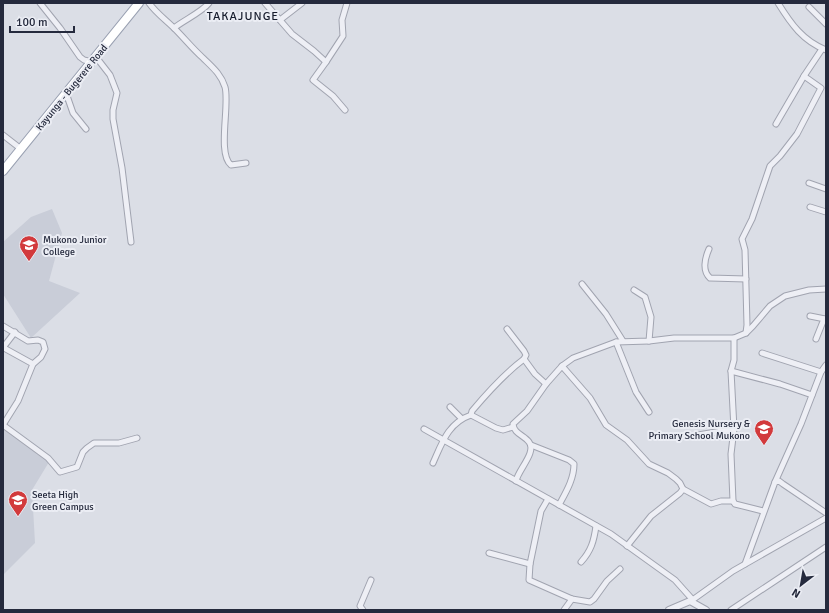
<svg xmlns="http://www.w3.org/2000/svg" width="829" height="613" viewBox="0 0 829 613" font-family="Signika,sans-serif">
<rect width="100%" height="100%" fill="#dbdee6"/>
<!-- built -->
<g fill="#c9cdd8">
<polygon points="52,209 62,233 49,281 80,293 31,338 3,294 3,242 31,217"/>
<polygon points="3,427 49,462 32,490 35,543 3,575"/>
</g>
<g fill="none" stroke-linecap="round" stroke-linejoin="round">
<defs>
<g id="minor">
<polyline points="40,3 60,28 80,57 84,60 92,62"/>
<path d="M149 3C156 13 166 20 175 29 184 38 193 49 203 58 212 67 221 74 225 87 230 104 217 154 231 165L246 163"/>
<polyline points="265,3 292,34 314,51 326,62"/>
<path d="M778 3C791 24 803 41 826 50"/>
<polyline points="809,7 826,24"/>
<polyline points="280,20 302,3"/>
<path d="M174 28C184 20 202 12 209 3"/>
<polyline points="96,57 110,75 117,93 113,110 113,119 122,168 131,242"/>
<polyline points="66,93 73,113 86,129"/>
<polyline points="345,110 333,96 313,80 326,62 343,36 342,20 347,3"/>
<polyline points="776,124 804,76 822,49"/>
<polyline points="3,135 21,149"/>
<polyline points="809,183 826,189"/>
<polyline points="810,207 826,212"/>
<path d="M709 249C705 258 702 271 710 278L746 279"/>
<polyline points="582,284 606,314 623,341"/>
<polyline points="634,290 645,297 651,317 649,341"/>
<polyline points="810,316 825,319"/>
<polyline points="3,326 28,341 38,340 43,342 45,349 41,357 33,364 18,401 3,425"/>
<polyline points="507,329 524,351 526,355 524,359 535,374 546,384"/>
<polyline points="15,332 5,345 4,348 33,364"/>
<polyline points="746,333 747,325 745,250 742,239 752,219 770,166 780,156 797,134 821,88 804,76"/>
<polyline points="734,338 734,360 731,371 734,429 731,454 733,501 735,504 763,511"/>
<polyline points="816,339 824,319"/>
<polyline points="616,342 636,392 649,412"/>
<polyline points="762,353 821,372"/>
<polyline points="562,366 590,398 606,425 627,440 649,464 668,473 676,479 680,483 683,489"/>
<polyline points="731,371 780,384 812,395"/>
<polyline points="450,407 461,418"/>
<polyline points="471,415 496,428 503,430 513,427"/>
<polyline points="3,425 48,458 60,472 77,467 83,452 87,448 94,443 119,443 137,438"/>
<polyline points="424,429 611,534 675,580 692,599"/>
<polyline points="698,435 734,429"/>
<path d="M531 445 569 460 574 464C574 479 566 492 559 505"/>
<path d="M433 463C442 443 448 423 471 415L472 411C488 392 504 374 524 359"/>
<path d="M516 481C518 470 537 452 529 442 524 435 514 434 513 424L527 411 546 384 562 366 573 358 616 342 649 341 674 338H734L746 333 753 326 770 306 785 296 809 290 826 289"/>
<polyline points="775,482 801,424 821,372 826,365"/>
<polyline points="548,499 541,511 530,564 529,580 572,599 590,602 594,599 607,581 620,569"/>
<polyline points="627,546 651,516 680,493 683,489 711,504 721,501 733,501"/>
<polyline points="489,553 530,564"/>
<path d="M581 562C591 551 594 541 596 526"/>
<polyline points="745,564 775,482 779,481 783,484 826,513"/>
<polyline points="691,601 733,571 826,518"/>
<polyline points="363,610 360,606 371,580"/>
<polyline points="564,610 572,599"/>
<polyline points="731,610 826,547"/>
</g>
<polyline id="tertiary" points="669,610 690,601 706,610"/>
<polyline id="primary" points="3,171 139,3"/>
</defs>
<!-- minor casing -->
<use href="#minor" stroke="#a1a4b0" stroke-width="7"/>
<!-- tertiary casing -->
<use href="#tertiary" stroke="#a1a4b0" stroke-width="8"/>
<!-- primary casing -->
<use href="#primary" stroke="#9aa1b2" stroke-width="10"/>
<!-- minor -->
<use href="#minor" stroke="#eeeff5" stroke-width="5"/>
<!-- tertiary -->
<use href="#tertiary" stroke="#eeeff5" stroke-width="6"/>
<!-- primary -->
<use href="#primary" stroke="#fff" stroke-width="8"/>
</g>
<!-- icons -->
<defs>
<symbol id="school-pin" viewBox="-11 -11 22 30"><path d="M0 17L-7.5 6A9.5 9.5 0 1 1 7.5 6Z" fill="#d23a3c" stroke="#ebedf4"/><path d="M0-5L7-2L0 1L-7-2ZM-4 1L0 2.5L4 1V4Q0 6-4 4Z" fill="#fff"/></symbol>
</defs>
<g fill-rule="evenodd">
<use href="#school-pin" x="18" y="234" width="22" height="30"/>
<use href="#school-pin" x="753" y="418" width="22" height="30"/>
<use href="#school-pin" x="7" y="489" width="22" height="30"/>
</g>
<g text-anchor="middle" stroke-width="4" stroke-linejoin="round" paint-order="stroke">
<!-- street labels -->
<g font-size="10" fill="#252a3d" stroke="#ebedf4">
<text transform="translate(71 87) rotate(-51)" y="4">Kayunga - Bugerere Road</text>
</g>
<!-- poi labels -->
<g font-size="10" fill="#252a3d" stroke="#ebedf4" text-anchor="start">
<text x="43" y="243">Mukono Junior<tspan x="43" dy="12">College</tspan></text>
<text x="750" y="427" text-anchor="end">Genesis Nursery &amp;<tspan x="750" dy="12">Primary School Mukono</tspan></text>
<text x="32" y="498">Seeta High<tspan x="32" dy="12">Green Campus</tspan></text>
</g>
<!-- quarter labels -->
<g font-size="12" letter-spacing="1" fill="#171c2d" stroke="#ebedf4">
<text x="243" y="20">TAKAJUNGE</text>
</g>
</g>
<!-- border -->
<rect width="829" height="613" fill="none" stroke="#252a3d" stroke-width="8"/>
<!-- north arrow -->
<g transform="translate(801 585) rotate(211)" stroke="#ebedf4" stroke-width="3" paint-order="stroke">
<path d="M0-3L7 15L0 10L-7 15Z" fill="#252a3d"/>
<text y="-6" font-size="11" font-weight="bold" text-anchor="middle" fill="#252a3d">N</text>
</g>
<!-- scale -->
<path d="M10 26v6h64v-6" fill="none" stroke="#252a3d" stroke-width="2"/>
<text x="16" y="26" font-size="12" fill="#252a3d" stroke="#ebedf4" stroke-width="3" paint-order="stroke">100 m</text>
</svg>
